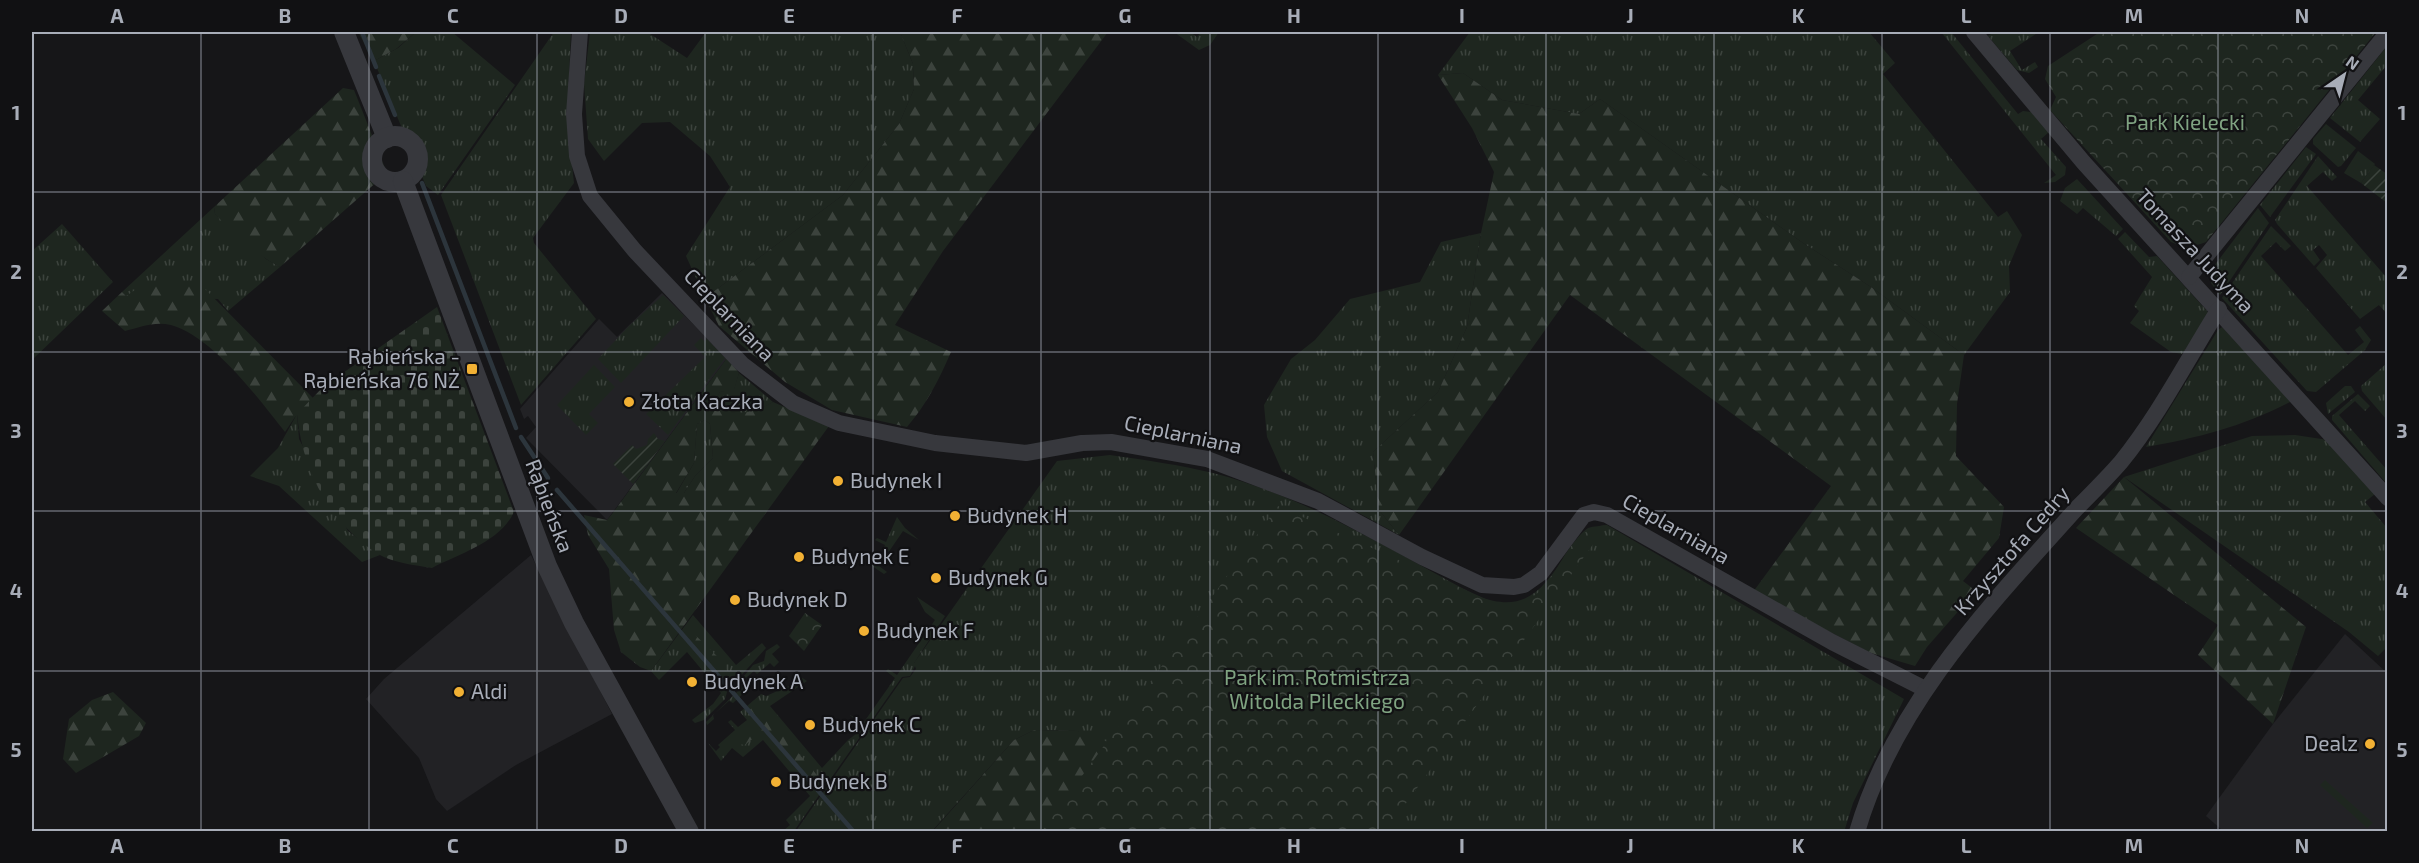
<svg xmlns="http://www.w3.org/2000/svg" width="2419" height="863" viewBox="0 0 2419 863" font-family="'Exo 2',sans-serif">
<defs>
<pattern id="grass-tufts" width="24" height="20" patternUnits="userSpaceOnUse" patternTransform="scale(1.5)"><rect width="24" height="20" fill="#1e261f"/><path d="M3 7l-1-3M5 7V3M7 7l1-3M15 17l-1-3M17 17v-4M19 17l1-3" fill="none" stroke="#3c433d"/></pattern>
<pattern id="forest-firs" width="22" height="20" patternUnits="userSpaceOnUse" patternTransform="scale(1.5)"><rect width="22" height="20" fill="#1e261f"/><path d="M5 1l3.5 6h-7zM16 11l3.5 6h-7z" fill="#3c433d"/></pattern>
<pattern id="cemetery-stones" width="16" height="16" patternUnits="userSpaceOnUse" patternTransform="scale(1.5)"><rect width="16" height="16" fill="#1e261f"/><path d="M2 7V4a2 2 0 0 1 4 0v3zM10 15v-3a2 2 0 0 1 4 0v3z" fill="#3c433d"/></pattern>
<pattern id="park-crowns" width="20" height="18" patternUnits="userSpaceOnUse" patternTransform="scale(1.5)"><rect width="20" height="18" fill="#1e261f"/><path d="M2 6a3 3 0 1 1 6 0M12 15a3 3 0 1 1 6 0" fill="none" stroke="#3c433d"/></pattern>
<pattern id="garden-furrows" width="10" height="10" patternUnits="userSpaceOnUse" patternTransform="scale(1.5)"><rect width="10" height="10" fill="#1e261f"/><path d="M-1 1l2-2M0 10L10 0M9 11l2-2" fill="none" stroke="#3c433d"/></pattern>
</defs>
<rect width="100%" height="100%" fill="#161618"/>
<!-- built -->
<g fill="#222225">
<polygon points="662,293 727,358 607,520 526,438 536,427 528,416 524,419 520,409 599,319 617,337"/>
<polygon points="531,555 612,714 516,765 447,811 436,799 419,758 366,699 384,679"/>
<polygon points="2345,634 2387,673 2387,831 2223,831 2206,816 2273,724"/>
</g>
<!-- grass -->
<g fill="url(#grass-tufts)">
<polygon points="416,32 452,32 515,85 438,195 426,186 374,61 398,48"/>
<polygon points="554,32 571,32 567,122 574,183 533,238 534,243 596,319 521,405 441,195"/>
<polygon points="590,32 647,32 687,58 706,32 900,32 913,64 914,89 899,124 843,195 705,298 686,256 730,187 710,156 670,122 642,123 604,161 588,139 584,84"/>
<polygon points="1174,32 1190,32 1197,37 1201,32 1219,32 1210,45 1199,50"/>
<polygon points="1470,32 1869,32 1895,63 1883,74 1998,217 2007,211 2022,235 2009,266 2010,292 1964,355 1871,287 1803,243 1600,99 1579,114 1502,100 1463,73 1438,75"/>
<polygon points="1941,32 1951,32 2018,114 2023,111 2031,112 2049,132 2041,139 2066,167 2065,175 2055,182 2044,183 2056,175"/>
<polygon points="1994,32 2039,32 2010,51 2022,70 2035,62 2038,67 2029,73 2017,70 1988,36"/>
<polygon points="2387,46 2387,65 2358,100 2380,119 2360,142 2330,118"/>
<polygon points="2326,124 2356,148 2341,166 2338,167 2313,144 2313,139"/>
<polygon points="2306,147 2316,154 2270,217 2260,205"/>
<polygon points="2358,151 2375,164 2361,183 2344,173"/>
<polygon points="2318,156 2337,177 2332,181 2323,172 2307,186 2387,278 2387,314 2379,305 2360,319 2316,268 2327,255 2319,245 2313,250 2320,260 2314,266 2277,224 2275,220"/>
<polygon points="2077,179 2123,229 2116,236 2083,208 2077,214 2060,201 2065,188"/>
<polygon points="214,207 215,214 266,259 280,267 228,311 218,299 126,296 122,292"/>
<polygon points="2258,208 2269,223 2220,295 2211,283 2211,270"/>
<polygon points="62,224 113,282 32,360 32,251"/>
<polygon points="2271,226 2291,246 2285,251 2276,242 2261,256 2348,355 2364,342 2355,330 2360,326 2371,340 2365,350 2316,392 2307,391 2222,298"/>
<polygon points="2125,232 2149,257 2157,256 2208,312 2205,322 2182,354 2171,352 2130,323 2139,311 2134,306 2152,277 2118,239"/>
<polygon points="1481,233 1467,327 1438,392 1373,452 1379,510 1399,535 1282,471 1267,437 1264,405 1291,359 1315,340 1350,299 1420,282 1441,242"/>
<polygon points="663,295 684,316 621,383 598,359 628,327"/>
<path d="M2222 327 2292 401C2245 426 2198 438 2146 447L2218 330Z"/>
<polygon points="701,338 704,341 707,339 725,358 668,435 646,414 705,357 694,345"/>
<polygon points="2387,363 2387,420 2362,391 2361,386"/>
<polygon points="594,365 615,387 589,414 598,423 586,435 557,405"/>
<path d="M739 373 773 402C751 416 734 416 710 406L720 392 734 389Z"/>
<polygon points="2345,386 2351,386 2355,392 2328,414 2326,403"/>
<polygon points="2358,394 2370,406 2365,411 2355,401 2339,415 2387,470 2387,484 2332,420 2332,416"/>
<polygon points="297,414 299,439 348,531 380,555 362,562 279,486 250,476 278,448"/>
<polygon points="705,420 710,424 713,458 695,476 684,493 676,494 694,463 697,424"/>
<polygon points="2295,435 2328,440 2375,494 2365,502 2387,528 2387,647 2378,656 2349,632 2124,477 2252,436"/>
<path d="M1110 455C1145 460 1180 465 1213 473 1307 497 1392 551 1477 596 1525 614 1542 591 1567 553 1573 544 1579 534 1588 528 1594 526 1601 526 1607 525L1904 699 1853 803 1844 832 1204 831 1078 731 1034 730 1014 740 932 831H796L903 678 910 677 916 669 915 666 910 676 902 677 794 831H783L790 825 786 820 810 796 763 740 743 757 732 748 721 761 708 743 716 751 720 747 718 745 735 730 728 722 731 720 738 727 747 720 740 712 761 694 766 696 796 683 801 677 807 681 770 706 822 768 848 740 864 728 850 715 864 722 895 678 886 671 888 669 897 675 935 620 925 612 917 597 945 616 914 663 1057 461Z"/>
<polygon points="897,517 905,528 919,540 903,531 879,566 887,572 884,574 869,564 868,556 879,560 885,545 875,540 877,538 886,542"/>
<polygon points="693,615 736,665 762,643 766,648 738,679 729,685 725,699 704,720 695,723 692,720 713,704 721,693 687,652 659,680 651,671"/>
<polygon points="777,644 780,647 772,654 779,662 774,667 770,663 757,674 754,671 742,681 748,689 733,703 729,701 713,715 714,719 707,725 706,722 738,691 740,681 753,665 764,661 766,651"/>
<polygon points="2325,780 2373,823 2367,828 2320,785"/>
</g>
<!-- forest -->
<g fill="url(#forest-firs)" fill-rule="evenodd">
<polygon points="358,32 416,32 396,49 374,61"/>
<path d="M900 32H1108L943 251 895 325 951 352C939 380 926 405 907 427L832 410 785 382 719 326 705 298 843 195 899 124 914 89 913 64Z"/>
<polygon points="1463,73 1502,100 1579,114 1600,99 1803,243 1871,287 1964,355 1957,404 1956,456 2004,507 1999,538 1963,581 1976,591 1927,647 1915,666 1871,653 1753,592 1831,486 1570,295 1399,535 1379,510 1373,452 1438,392 1467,327 1481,233 1494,172 1472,128 1438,75"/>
<path d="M343 88 354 90 387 173 280 267C255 254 234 234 215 214L214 207Z"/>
<path d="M201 285 316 401 295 417 285 432C259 399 212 336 171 325 155 321 140 327 125 331L102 311 122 292 126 296 141 286Z"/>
<path d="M727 358 739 373 734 390 720 392 711 406C734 416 751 415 773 402L829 426 651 671 640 667 621 652 614 630 609 569 588 535 584 515 607 520 612 514ZM705 420 710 424 713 458 695 476 684 493H676L694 463 697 424Z"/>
<polygon points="2124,477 2306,627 2273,724 2198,655 2218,625 2076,528"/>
<polygon points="690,630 722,661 730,677 726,687 694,650 684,644 684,638"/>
<polygon points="113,692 146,723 139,736 76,773 63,759 69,719 92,700"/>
<polygon points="757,704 821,780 821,786 816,792 809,789 765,736 756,736 745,745 732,743 750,720 748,711"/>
<polygon points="1034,730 1078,731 1141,754 1204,832 932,832 1014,740"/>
</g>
<!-- cemetery -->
<path fill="url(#cemetery-stones)" d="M437 307 514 512C500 542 461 553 432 568 415 565 393 563 378 554 330 524 302 469 297 414L323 387Z"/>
<!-- park -->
<g fill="url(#park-crowns)">
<path d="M2100 32H2376L2206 242C2193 247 2184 248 2171 242L2050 110 2056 97 2045 79 2048 66Z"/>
<path d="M1278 506 1497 604C1505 603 1517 604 1525 601 1563 585 1560 530 1607 525L1386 831H1042Z"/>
<polygon points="805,613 822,625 804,651 789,636"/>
</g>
<!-- garden -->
<g fill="url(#garden-furrows)">
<polygon points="2374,165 2387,174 2387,203 2361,183"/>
<polygon points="654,433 658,439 665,441 633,484 613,464 632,445 636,449 647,445 648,439"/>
</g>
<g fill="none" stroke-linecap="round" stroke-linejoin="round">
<!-- stream -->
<g stroke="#2c353c" stroke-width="4.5">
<polyline points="362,32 376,67"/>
<polyline points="379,76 395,115"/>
<polyline points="422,183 516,428"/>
<polyline points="521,437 548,478"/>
<polyline points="557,490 854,832"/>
</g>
<!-- minor -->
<g stroke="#37383d" stroke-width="16">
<polyline points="580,32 574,114 577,156 590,196 635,251 742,364 793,403 839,423 935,443 1026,453 1082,443 1111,442 1207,459 1318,501 1422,557 1482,585 1514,587 1524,585 1541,573 1584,515 1594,512 1607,515 1832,642 1925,689"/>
<polyline points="1974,32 2084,163 2388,498"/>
<polyline points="2189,277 2388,32"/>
<path d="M1857 832C1894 704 1990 605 2077 508 2092 493 2107 478 2121 462 2159 415 2187 360 2219 309"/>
</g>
<!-- tertiary -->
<g stroke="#37383d" stroke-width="20">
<polyline points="344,32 387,138"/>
<circle cx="395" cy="159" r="23"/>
<polyline points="403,181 547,566 574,623 689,832"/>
</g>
</g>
<!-- grid -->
<path fill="none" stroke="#a8adb8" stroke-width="1.5" stroke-opacity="0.55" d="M201 32V832M369 32V832M537 32V832M705 32V832M873 32V832M1041 32V832M1210 32V832M1378 32V832M1546 32V832M1714 32V832M1882 32V832M2050 32V832M2218 32V832M32 192H2388M32 352H2388M32 511H2388M32 671H2388"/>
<!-- markers -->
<g fill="#f2b134" stroke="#111113" stroke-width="2">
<rect x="466" y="363" width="12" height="12" rx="3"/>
<circle cx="629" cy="402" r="6"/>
<circle cx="838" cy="481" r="6"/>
<circle cx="955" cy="516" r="6"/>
<circle cx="799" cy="557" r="6"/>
<circle cx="936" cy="578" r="6"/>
<circle cx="735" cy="600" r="6"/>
<circle cx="864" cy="631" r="6"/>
<circle cx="692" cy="682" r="6"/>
<circle cx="459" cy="692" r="6"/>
<circle cx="810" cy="725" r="6"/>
<circle cx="2370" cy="744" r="6"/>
<circle cx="776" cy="782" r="6"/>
</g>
<g text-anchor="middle" stroke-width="4.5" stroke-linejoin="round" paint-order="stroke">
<!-- park labels -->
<g font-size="21" fill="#7fa381" stroke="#111113">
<text x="2185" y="130">Park Kielecki</text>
<text x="1317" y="685">Park im. Rotmistrza<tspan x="1317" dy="24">Witolda Pileckiego</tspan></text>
</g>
<!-- street labels -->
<g font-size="21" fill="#a8adb8" stroke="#111113">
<text transform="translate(2195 251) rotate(47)" y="7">Tomasza Judyma</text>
<text transform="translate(729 315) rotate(46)" y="7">Cieplarniana</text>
<text transform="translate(1183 435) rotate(12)" y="7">Cieplarniana</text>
<text transform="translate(549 506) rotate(69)" y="7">Rąbieńska</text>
<text transform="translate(1676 529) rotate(30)" y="7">Cieplarniana</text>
<text transform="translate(2012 551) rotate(-49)" y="7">Krzysztofa Cedry</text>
</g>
<!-- poi labels -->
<g font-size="21" fill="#a8adb8" stroke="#111113" text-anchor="start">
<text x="460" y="364" text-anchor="end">Rąbieńska -<tspan x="460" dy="24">Rąbieńska 76 NŻ</tspan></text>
<text x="641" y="409">Złota Kaczka</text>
<text x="850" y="488">Budynek I</text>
<text x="967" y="523">Budynek H</text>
<text x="811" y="564">Budynek E</text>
<text x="948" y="585">Budynek G</text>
<text x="747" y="607">Budynek D</text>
<text x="876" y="638">Budynek F</text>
<text x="704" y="689">Budynek A</text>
<text x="471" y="699">Aldi</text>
<text x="822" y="732">Budynek C</text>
<text x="2358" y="751" text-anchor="end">Dealz</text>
<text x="788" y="789">Budynek B</text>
</g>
</g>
<!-- border -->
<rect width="2419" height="863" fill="none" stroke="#111113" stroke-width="66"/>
<!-- north arrow -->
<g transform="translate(2344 75) rotate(35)" stroke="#111113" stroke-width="4.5" paint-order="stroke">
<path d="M0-4.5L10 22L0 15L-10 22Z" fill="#a8adb8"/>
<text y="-9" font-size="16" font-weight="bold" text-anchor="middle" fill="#a8adb8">N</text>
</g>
<rect x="33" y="33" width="2353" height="797" fill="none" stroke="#a8adb8" stroke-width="2"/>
<g font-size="20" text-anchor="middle" font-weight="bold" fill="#a8adb8">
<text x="117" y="23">A</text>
<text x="285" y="23">B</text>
<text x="453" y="23">C</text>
<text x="621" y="23">D</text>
<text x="789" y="23">E</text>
<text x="957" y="23">F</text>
<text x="1125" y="23">G</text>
<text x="1294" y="23">H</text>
<text x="1462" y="23">I</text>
<text x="1630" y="23">J</text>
<text x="1798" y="23">K</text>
<text x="1966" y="23">L</text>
<text x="2134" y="23">M</text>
<text x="2302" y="23">N</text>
<text x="16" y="120">1</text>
<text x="2402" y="120">1</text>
<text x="16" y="279">2</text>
<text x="2402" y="279">2</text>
<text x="16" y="438">3</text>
<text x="2402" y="438">3</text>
<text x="16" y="598">4</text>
<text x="2402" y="598">4</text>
<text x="16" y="757">5</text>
<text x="2402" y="757">5</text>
<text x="117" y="853">A</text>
<text x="285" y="853">B</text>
<text x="453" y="853">C</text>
<text x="621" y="853">D</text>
<text x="789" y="853">E</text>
<text x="957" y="853">F</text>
<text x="1125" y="853">G</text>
<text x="1294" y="853">H</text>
<text x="1462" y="853">I</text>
<text x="1630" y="853">J</text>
<text x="1798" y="853">K</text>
<text x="1966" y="853">L</text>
<text x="2134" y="853">M</text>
<text x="2302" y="853">N</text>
</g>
</svg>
